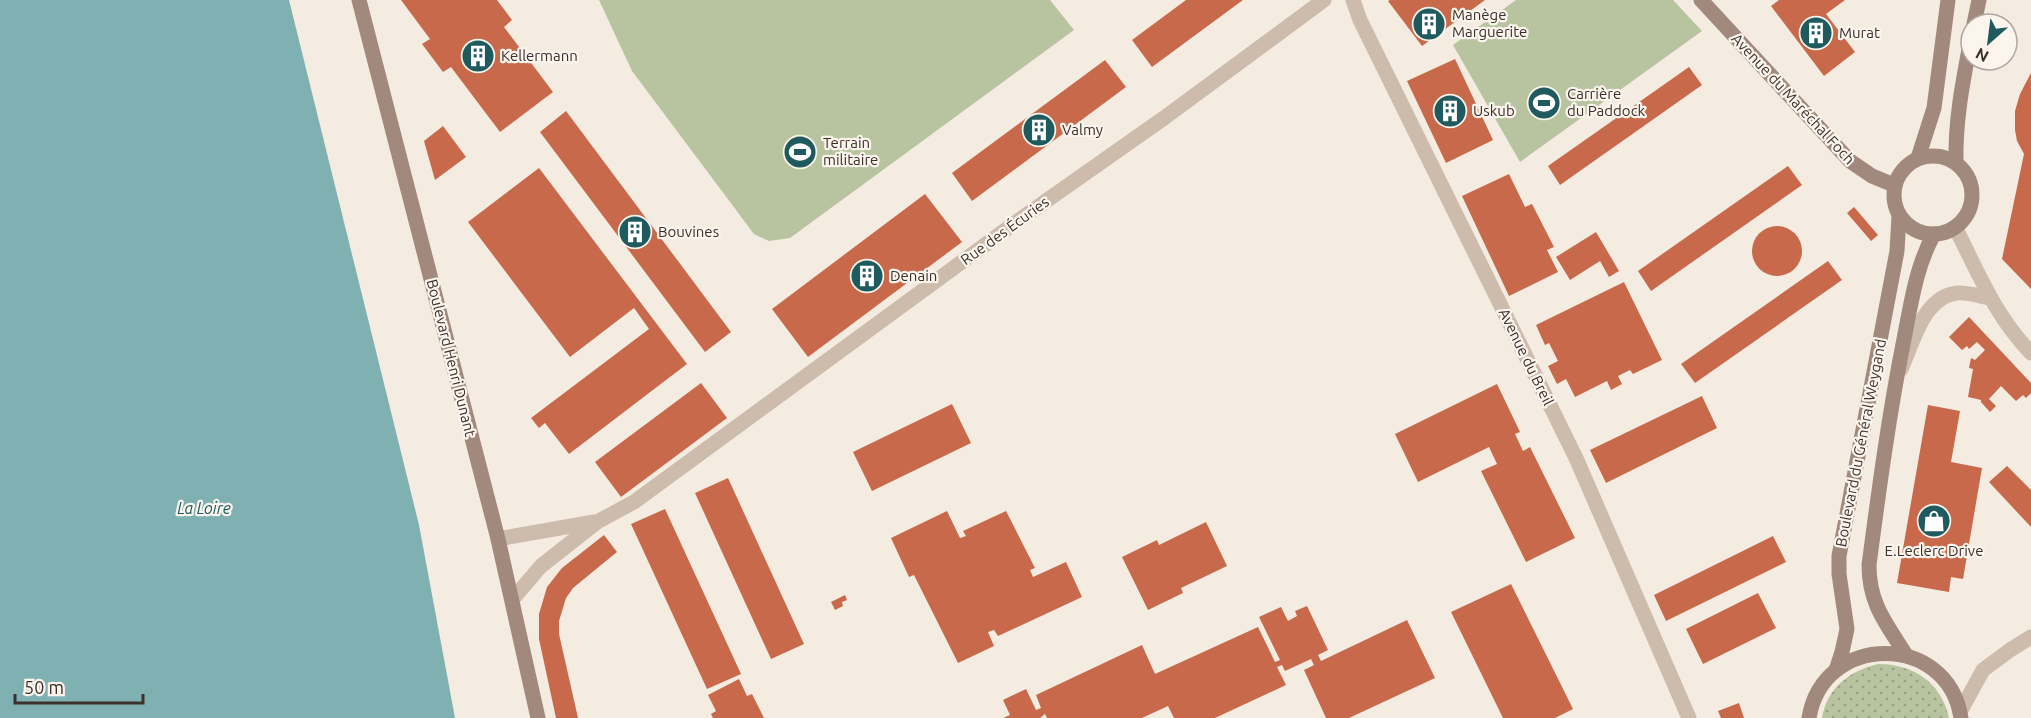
<svg xmlns="http://www.w3.org/2000/svg" width="2031" height="718" viewBox="0 0 2031 718" font-family="Ubuntu,sans-serif">
<defs>
<pattern id="grass-dots" width="8" height="8" patternUnits="userSpaceOnUse" patternTransform="scale(1.5)"><rect width="8" height="8" fill="#b8c4a0"/><path d="M2 2h.1M6 6h.1" fill="none" stroke="#97a083" stroke-width="1.8" stroke-linecap="round"/></pattern>
</defs>
<rect width="100%" height="100%" fill="#f4ebe1"/>
<!-- grass -->
<path fill="url(#grass-dots)" d="M1878 664C1913 664 1941 682 1949 718H1822C1827 688 1849 671 1878 664Z"/>
<!-- pitch -->
<g fill="#b8c4a0">
<polygon points="599,0 1050,0 1074,30 790,238 769,241 754,234 632,71"/>
<polygon points="1516,0 1673,0 1702,31 1520,162 1453,45"/>
</g>
<!-- water -->
<polygon fill="#7fb0b2" points="0,0 289,0 419,525 455,718 0,718"/>
<!-- building -->
<g fill="#c8694b">
<polygon points="401,0 497,0 512,20 504,27 553,92 500,132 451,67 443,72 422,44 430,39"/>
<polygon points="1186,0 1243,0 1152,67 1132,40"/>
<polygon points="1390,0 1485,0 1422,46 1388,1"/>
<polygon points="1779,0 1845,0 1826,14 1855,52 1824,76 1771,6"/>
<polygon points="1455,59 1493,140 1446,163 1407,81"/>
<polygon points="1105,60 1126,87 972,201 952,173"/>
<polygon points="1689,67 1702,85 1560,185 1548,166"/>
<polygon points="2031,73 2031,289 2002,259 2024,154 2017,141 2015,130 2015,111 2020,94"/>
<polygon points="566,111 731,332 705,352 540,132"/>
<polygon points="443,126 466,157 435,180 424,141"/>
<polygon points="1788,166 1802,185 1651,291 1638,271"/>
<polygon points="539,168 687,364 569,454 545,423 539,428 531,418 649,329 634,308 570,357 468,222"/>
<polygon points="1509,174 1525,207 1532,204 1554,247 1547,250 1558,272 1509,296 1462,196"/>
<polygon points="925,194 962,242 808,357 772,309"/>
<polygon points="1854,207 1878,235 1871,241 1847,213"/>
<circle cx="1777" cy="251" r="25"/>
<polygon points="1596,232 1619,271 1609,277 1600,261 1570,280 1556,257"/>
<polygon points="1828,261 1842,280 1695,383 1681,364"/>
<polygon points="1624,282 1662,360 1633,374 1630,370 1618,376 1622,384 1611,390 1607,381 1575,397 1566,379 1557,384 1548,366 1558,361 1549,343 1545,345 1536,325"/>
<polygon points="1969,317 2031,383 2031,393 2026,398 2023,395 2016,401 2001,386 1989,399 1996,406 1990,412 1981,402 1981,400 1968,397 1973,369 1969,368 1971,358 1975,360 1985,350 1977,342 1969,349 1967,346 1962,350 1949,337"/>
<polygon points="701,383 727,418 621,497 595,462"/>
<polygon points="1497,384 1520,432 1515,434 1523,451 1530,447 1575,538 1526,562 1481,471 1497,464 1489,447 1418,482 1395,434"/>
<polygon points="1702,396 1717,428 1606,483 1590,450"/>
<polygon points="952,404 971,443 872,491 853,452"/>
<polygon points="1928,405 1960,411 1951,462 1982,468 1963,579 1951,577 1949,592 1897,583"/>
<polygon points="2007,466 2031,490 2031,527 1989,482"/>
<polygon points="728,478 804,644 771,659 695,493"/>
<polygon points="665,509 741,674 707,689 631,524"/>
<polygon points="947,511 960,538 966,536 963,531 1006,511 1035,568 1030,570 1033,577 1066,562 1082,597 998,636 994,630 988,632 994,646 958,663 914,575 909,577 891,538"/>
<polygon points="1206,522 1227,566 1181,588 1183,593 1148,610 1122,557 1157,540 1159,545"/>
<polygon points="604,535 617,552 573,588 566,598 559,621 559,634 578,718 556,718 539,639 539,614 547,587 562,568"/>
<polygon points="1773,536 1786,562 1666,621 1654,595"/>
<polygon points="1511,584 1573,709 1555,718 1503,718 1451,612"/>
<polygon points="1758,593 1776,628 1703,664 1686,629"/>
<polygon points="845,595 847,600 842,602 843,606 835,610 831,602"/>
<polygon points="1307,606 1328,650 1318,655 1321,661 1407,620 1435,678 1349,718 1326,718 1304,670 1314,665 1311,659 1285,671 1282,665 1277,667 1286,685 1215,718 1174,718 1168,706 1142,718 1047,718 1045,714 1040,718 1003,718 1010,715 1003,700 1026,689 1036,710 1041,708 1036,695 1142,645 1155,674 1258,627 1275,662 1280,660 1259,617 1281,607 1288,621 1297,616 1295,611"/>
<polygon points="739,679 747,696 752,694 764,718 713,718 711,714 716,711 708,695"/>
<polygon points="1739,703 1744,718 1721,718 1718,711"/>
</g>
<g fill="none" stroke-linecap="round" stroke-linejoin="round">
<!-- street -->
<g stroke="#cdbbac" stroke-width="15">
<polyline points="1353,0 1360,20 1576,458 1689,718"/>
<path d="M1955 227C1979 274 1994 314 2031 353"/>
<path d="M1901 369C1913 343 1923 297 1957 293 1967 292 1979 296 1989 298"/>
<polyline points="498,539 594,522"/>
<polyline points="512,600 541,566 597,522 634,502 1019,220 1164,118 1324,0"/>
<polyline points="1960,712 1983,670 2010,650 2031,637"/>
</g>
<!-- secondary -->
<g stroke="#a18a7d" stroke-width="15">
<polyline points="359,0 498,539 538,718"/>
<polyline points="1701,0 1850,161 1872,176 1894,185"/>
<polyline points="1974,24 1979,0"/>
<circle cx="1933" cy="195" r="39"/>
<polyline points="1918,158 1934,108 1948,0"/>
<path d="M1956 163C1955 120 1963 81 1971 39"/>
<path d="M1906 655C1886 623 1869 604 1869 565 1879 489 1889 414 1904 339 1911 304 1916 266 1934 234"/>
<polyline points="1836,670 1842,652 1847,629 1839,574 1839,556 1897,251 1899,216"/>
<path d="M1809 718C1823 632 1948 632 1961 718"/>
</g>
</g>
<!-- icons -->
<defs>
<symbol id="building-disc" viewBox="-11 -11 22 22"><circle r="9.5" fill="#1f5a5e" stroke="#fbf5ee"/><path d="M-4-6H4V6H1V3H-1V6H-4ZM-2.5-4.3h1.7v1.8h-1.7ZM.8-4.3h1.7v1.8H.8ZM-2.5-1h1.7V.8h-1.7ZM.8-1h1.7V.8H.8Z" fill="#fff"/></symbol>
<symbol id="stadium-disc" viewBox="-11 -11 22 22"><circle r="9.5" fill="#1f5a5e" stroke="#fbf5ee"/><path d="M0-5a6.5 5 0 1 0 0 10a6.5 5 0 1 0 0-10ZM-3.5-1.8h7v3.6h-7Z" fill="#fff"/></symbol>
<symbol id="shop-disc" viewBox="-11 -11 22 22"><circle r="9.5" fill="#1f5a5e" stroke="#fbf5ee"/><path d="M-5-2.5h2.3a2.7 3.5 0 0 1 5.4 0H5L5.5 6h-11ZM-1.5-2.5h3a1.5 2.3 0 0 0-3 0Z" fill="#fff"/></symbol>
</defs>
<g fill-rule="evenodd">
<use href="#building-disc" x="1410" y="5" width="38" height="38"/>
<use href="#building-disc" x="1797" y="14" width="38" height="38"/>
<use href="#building-disc" x="459" y="37" width="38" height="38"/>
<use href="#stadium-disc" x="1525" y="84" width="38" height="38"/>
<use href="#building-disc" x="1431" y="92" width="38" height="38"/>
<use href="#building-disc" x="1020" y="111" width="38" height="38"/>
<use href="#stadium-disc" x="781" y="133" width="38" height="38"/>
<use href="#building-disc" x="616" y="213" width="38" height="38"/>
<use href="#building-disc" x="848" y="257" width="38" height="38"/>
<use href="#shop-disc" x="1915" y="502" width="38" height="38"/>
</g>
<g text-anchor="middle" stroke-width="4.5" stroke-linejoin="round" paint-order="stroke">
<!-- poi labels -->
<g font-size="15" fill="#3b302b" stroke="#fbf5ee" text-anchor="start">
<text x="1452" y="20">Manège<tspan x="1452" dy="17">Marguerite</tspan></text>
<text x="1839" y="38">Murat</text>
<text x="501" y="61">Kellermann</text>
<text x="1567" y="99">Carrière<tspan x="1567" dy="17">du Paddock</tspan></text>
<text x="1473" y="116">Uskub</text>
<text x="1062" y="135">Valmy</text>
<text x="823" y="148">Terrain<tspan x="823" dy="17">militaire</tspan></text>
<text x="658" y="237">Bouvines</text>
<text x="890" y="281">Denain</text>
<text x="1934" y="556" text-anchor="middle">E.Leclerc Drive</text>
</g>
<!-- street labels -->
<g font-size="15" fill="#3b302b" stroke="#fbf5ee">
<text transform="translate(1793 99) rotate(47)" y="5">Avenue du Maréchal Foch</text>
<text transform="translate(1005 231) rotate(-36)" y="5">Rue des Écuries</text>
<text transform="translate(1526 357) rotate(64)" y="5">Avenue du Breil</text>
<text transform="translate(451 358) rotate(76)" y="5">Boulevard Henri Dunant</text>
<text transform="translate(1861 443) rotate(-79)" y="5">Boulevard du Général Weygand</text>
</g>
<!-- water labels -->
<g font-size="16" font-style="italic" fill="#1f5a5e" stroke="#fbf5ee">
<text x="204" y="514">La Loire</text>
</g>
</g>
<!-- north arrow -->
<g transform="translate(1989 42) rotate(208)"><circle r="28" fill="#fbf5ee" stroke="#aea6a0" stroke-width="1.5"/>
<path d="M0-4.5L10 22L0 15L-10 22Z" fill="#1f5a5e"/>
<text y="-9" font-size="16" font-weight="bold" text-anchor="middle" fill="#3b302b">N</text>
</g>
<!-- scale -->
<path d="M15 694v9h128v-9" fill="none" stroke="#3b302b" stroke-width="3"/>
<text x="24" y="694" font-size="18" fill="#3b302b" stroke="#fbf5ee" stroke-width="4.5" paint-order="stroke">50 m</text>
</svg>
